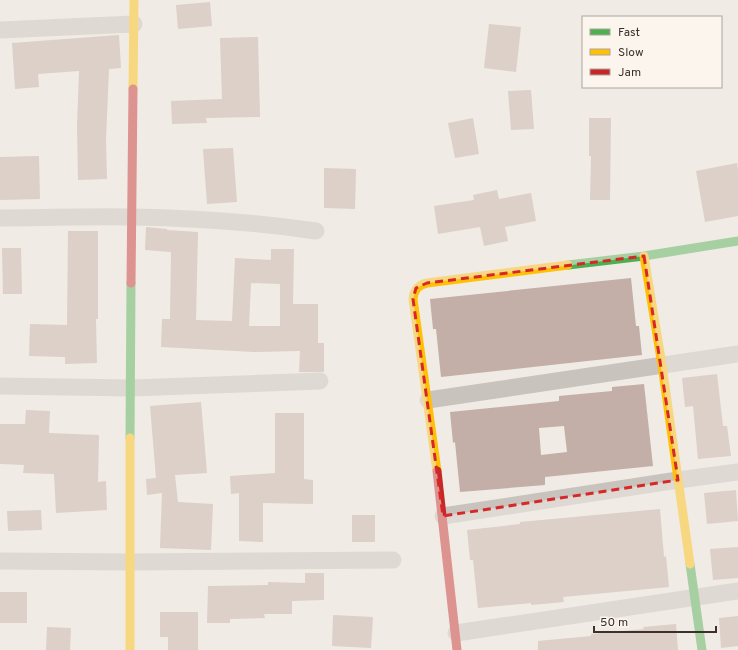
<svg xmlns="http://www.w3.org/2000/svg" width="738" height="650" viewBox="0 0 738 650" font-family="Overpass,sans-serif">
<rect width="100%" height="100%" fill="#f0ebe5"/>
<!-- building -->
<g fill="#c3afa7" fill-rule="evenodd">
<polygon points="210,2 212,26 178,29 176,5"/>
<polygon points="489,24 521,27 516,72 484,68"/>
<polygon points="119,35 121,68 109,69 106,139 107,179 78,180 77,125 79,71 38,74 39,87 15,89 12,43"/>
<polygon points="258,37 260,117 206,118 207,123 172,124 171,101 222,99 220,38"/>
<polygon points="531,90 534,129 511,130 508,91"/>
<polygon points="473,118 479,154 455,158 448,123"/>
<polygon points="589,118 611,118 610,200 590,200 591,156 589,156"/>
<polygon points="233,148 237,202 207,204 203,149"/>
<polygon points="39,156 40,199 0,200 0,157"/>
<polygon points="737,163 738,170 738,216 705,222 696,171"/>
<polygon points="324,168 356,169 355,209 324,208"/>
<polygon points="497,190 499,199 531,193 536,221 505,227 508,241 484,246 480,227 438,234 434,206 474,200 473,195"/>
<path d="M146 227 167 229V230L198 232 196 320 232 321 235 258 271 260V249H294L293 304H318V343H324V372H299L300 351 254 352 161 347 162 319H170L171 252 145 250ZM251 283 280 284V326H249Z"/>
<polygon points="68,231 98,231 98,319 96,319 97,363 65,364 65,357 29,356 30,324 67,325"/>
<polygon points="2,248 21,248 22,294 3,294"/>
<polygon points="631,278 636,326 639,326 642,355 441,377 436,329 433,329 430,299"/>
<polygon points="717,374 723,426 727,426 731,456 698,459 693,406 685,407 682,378"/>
<path d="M644 384 653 466 545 477V485L460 492 455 442 453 443 450 412 559 401V396L612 391V387ZM564 426 567 452 541 455 539 428Z"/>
<polygon points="201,402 207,473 175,475 178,502 213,504 211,550 160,548 162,493 147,495 146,479 156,478 150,406"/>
<polygon points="26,410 50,411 49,433 99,435 98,482 106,481 107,510 56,513 54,474 23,473 24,465 0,464 0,424 25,424"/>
<polygon points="275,413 304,413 304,479 313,480 313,504 263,503 263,542 239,541 239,493 231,494 230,476 275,473"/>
<polygon points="736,490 738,521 707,524 704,493"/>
<polygon points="660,509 664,557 666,556 669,587 563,597 564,602 531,605 531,603 478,608 473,560 470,560 467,530 520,524 520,522"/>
<polygon points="41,510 42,530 8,531 7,511"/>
<rect x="352" y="515" width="23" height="27"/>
<polygon points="738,547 738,578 713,580 710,549"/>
<polygon points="305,573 324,573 324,600 292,601 292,614 264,614 265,618 230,619 230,623 207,623 208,586 268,585 268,582 305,583"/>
<rect x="0" y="592" width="27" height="31"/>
<polygon points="160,612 198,612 198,650 168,650 168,637 160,637"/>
<polygon points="333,615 373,617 371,648 332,646"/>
<polygon points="738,616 738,646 721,648 719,618"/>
<polygon points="676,624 678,650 538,650 538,641 591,636 591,634 644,629 643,627"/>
<polygon points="47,627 71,628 70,650 46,650"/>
</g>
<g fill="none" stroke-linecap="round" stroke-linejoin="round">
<!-- street -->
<g stroke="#c9c3be" stroke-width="17">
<polyline points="0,30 134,24"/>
<path d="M0 218C44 218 87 216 131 217 193 218 255 222 316 231"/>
<polyline points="0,386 132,388 320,381"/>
<polyline points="428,400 738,354"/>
<polyline points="443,516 678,480 738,472"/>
<polyline points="0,561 131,562 393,560"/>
<polyline points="456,633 738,591"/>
</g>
<!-- fast -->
<g stroke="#4caf50" stroke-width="9">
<polyline points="568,265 644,256 738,241"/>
<polyline points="130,438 131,283"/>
<polyline points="690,564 702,650"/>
</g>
<!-- slow -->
<g stroke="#ffc107" stroke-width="9">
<polyline points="133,89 134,0"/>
<polyline points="644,256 662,365 690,564"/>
<path d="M437 471 413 299C414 290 418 285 427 283L568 265"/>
<polyline points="130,650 130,438"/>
</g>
<!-- jam -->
<g stroke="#c62828" stroke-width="9">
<polyline points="131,283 133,89"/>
<polyline points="437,471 457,650"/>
</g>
</g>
<!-- marked area -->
<path d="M0 0H738V650H0ZM644 256 678 480 443 516 413 299 416 288 427 283Z" fill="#f0ebe5" fill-opacity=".55" fill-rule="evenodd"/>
<path fill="none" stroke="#d62828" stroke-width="3" stroke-dasharray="8 5" stroke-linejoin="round" d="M644 256 678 480 443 516 413 299 416 288 427 283Z"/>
<!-- legend -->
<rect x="582" y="16" width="140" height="72" fill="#fbf5ee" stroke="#aea6a0"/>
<rect x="590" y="29" width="20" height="6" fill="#4caf50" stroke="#aea6a0"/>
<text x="618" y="36" font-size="12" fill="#3b302b">Fast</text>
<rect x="590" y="49" width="20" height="6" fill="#ffc107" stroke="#aea6a0"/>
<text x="618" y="56" font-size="12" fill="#3b302b">Slow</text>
<rect x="590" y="69" width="20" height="6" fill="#c62828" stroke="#aea6a0"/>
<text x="618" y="76" font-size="12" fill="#3b302b">Jam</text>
<!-- scale -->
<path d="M594 626v6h122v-6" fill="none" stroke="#3b302b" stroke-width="2"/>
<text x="600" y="626" font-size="12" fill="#3b302b" stroke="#fbf5ee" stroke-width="3" paint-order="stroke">50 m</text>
</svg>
